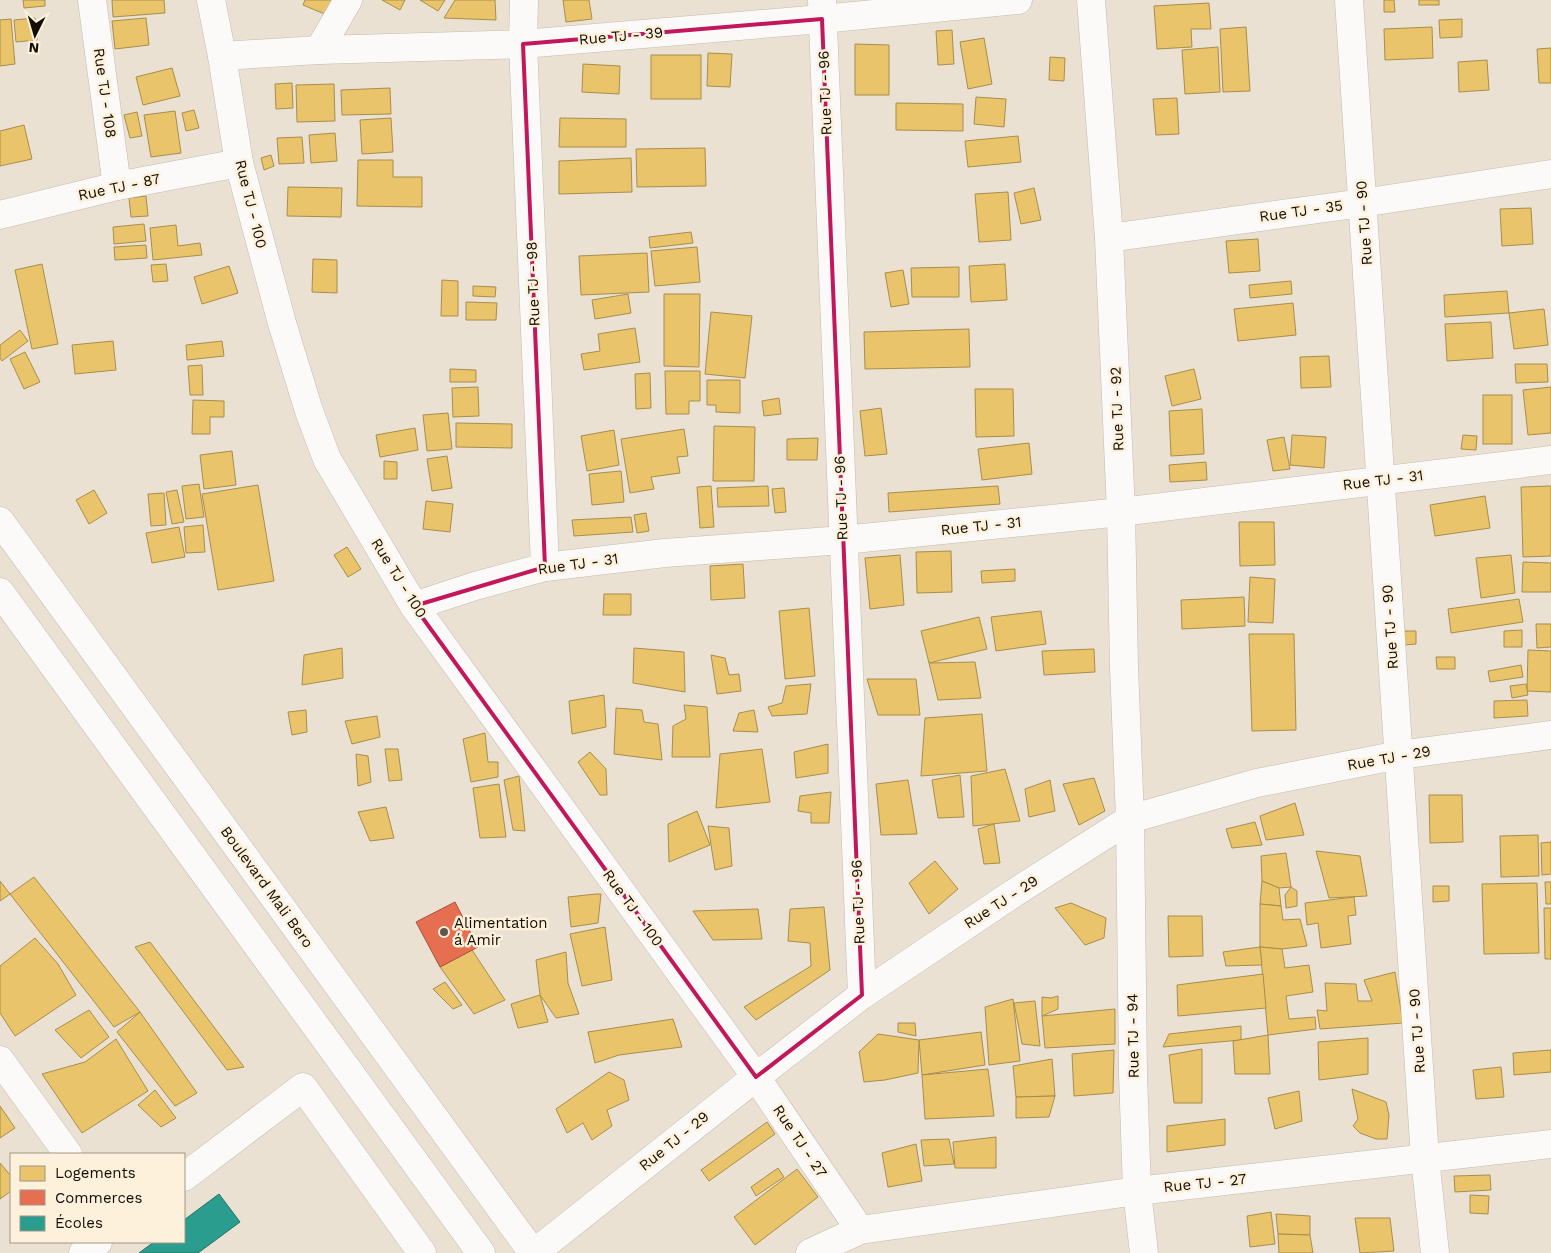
<svg xmlns="http://www.w3.org/2000/svg" width="1551" height="1253" viewBox="0 0 1551 1253" font-family="'Work Sans',sans-serif">
<rect width="100%" height="100%" fill="#eae1d2"/>
<!-- homes -->
<g fill="#e9c46a" stroke="#a88d4c">
<polygon points="23,0 45,0 45,6 24,8"/>
<polygon points="112,0 164,0 165,13 113,17"/>
<polygon points="305,0 333,0 327,15 303,5"/>
<polygon points="382,0 405,0 400,10"/>
<polygon points="420,0 445,0 438,11"/>
<polygon points="455,0 495,0 496,20 444,18"/>
<polygon points="563,0 589,0 592,19 566,22"/>
<polygon points="1384,0 1394,0 1395,12 1384,12"/>
<rect x="1419" y="0" width="20" height="5"/>
<polygon points="1209,3 1211,29 1191,29 1192,47 1157,49 1154,6"/>
<polygon points="35,18 37,40 16,42 14,20"/>
<polygon points="146,18 149,45 115,49 112,21"/>
<polygon points="11,19 15,64 0,66 0,20"/>
<polygon points="1462,19 1462,37 1440,38 1439,20"/>
<polygon points="1246,27 1250,91 1223,92 1220,29"/>
<polygon points="1432,27 1433,58 1385,60 1384,29"/>
<polygon points="952,30 954,64 938,65 936,31"/>
<polygon points="984,38 992,84 968,89 960,42"/>
<polygon points="855,44 889,45 889,95 855,95"/>
<polygon points="1218,47 1220,92 1185,94 1182,50"/>
<polygon points="1551,48 1551,83 1539,83 1537,49"/>
<polygon points="708,53 732,54 730,87 707,86"/>
<rect x="651" y="55" width="50" height="44"/>
<polygon points="1050,57 1065,58 1064,81 1049,80"/>
<polygon points="1487,60 1489,90 1459,92 1458,62"/>
<polygon points="583,64 620,66 619,94 582,92"/>
<polygon points="172,68 180,96 143,105 136,77"/>
<polygon points="292,83 293,108 276,109 275,84"/>
<polygon points="334,84 335,121 297,122 296,85"/>
<polygon points="390,88 391,114 342,115 341,90"/>
<polygon points="976,97 1006,99 1004,127 974,124"/>
<polygon points="1177,98 1179,134 1156,135 1153,99"/>
<polygon points="896,103 963,104 963,131 896,130"/>
<polygon points="194,110 199,128 186,131 182,113"/>
<polygon points="175,111 181,153 151,157 144,115"/>
<polygon points="137,112 142,136 130,138 124,115"/>
<polygon points="391,118 393,152 362,154 360,120"/>
<polygon points="560,118 626,119 626,147 559,147"/>
<polygon points="24,125 32,159 0,166 0,131"/>
<polygon points="335,133 337,161 311,163 309,135"/>
<polygon points="1018,136 1021,162 968,167 965,141"/>
<polygon points="302,137 304,163 279,164 277,138"/>
<polygon points="705,148 706,186 637,187 636,149"/>
<polygon points="271,155 274,166 264,170 261,158"/>
<polygon points="631,158 632,192 559,194 559,161"/>
<polygon points="358,160 393,160 393,177 422,177 422,207 357,206"/>
<polygon points="288,187 342,188 341,217 287,216"/>
<polygon points="1034,188 1041,220 1021,224 1014,193"/>
<polygon points="1008,192 1011,240 979,242 975,194"/>
<polygon points="146,196 148,216 131,217 129,198"/>
<polygon points="1531,208 1533,244 1502,246 1500,209"/>
<polygon points="144,224 146,241 114,244 113,227"/>
<polygon points="176,225 178,246 200,243 202,255 153,260 150,228"/>
<polygon points="691,232 693,243 650,248 649,237"/>
<polygon points="1258,239 1260,271 1229,273 1226,241"/>
<polygon points="146,245 147,258 115,260 114,247"/>
<polygon points="697,247 700,282 655,286 651,251"/>
<polygon points="647,253 649,292 581,295 579,256"/>
<polygon points="313,259 337,260 337,293 312,292"/>
<polygon points="42,264 58,344 32,349 15,270"/>
<polygon points="166,264 168,281 153,282 151,265"/>
<polygon points="1005,264 1007,300 971,302 969,266"/>
<polygon points="229,266 238,293 202,304 194,277"/>
<polygon points="959,267 959,297 912,297 911,268"/>
<polygon points="903,270 909,304 891,307 885,273"/>
<polygon points="442,280 458,281 458,316 441,316"/>
<polygon points="1291,281 1292,294 1250,298 1249,285"/>
<polygon points="473,286 496,287 495,297 473,296"/>
<polygon points="1507,291 1509,313 1445,317 1444,295"/>
<polygon points="628,294 631,313 595,319 592,300"/>
<polygon points="664,294 700,294 699,367 664,366"/>
<polygon points="466,302 497,303 496,320 466,320"/>
<polygon points="1293,303 1296,335 1238,341 1234,309"/>
<polygon points="1544,309 1548,345 1514,349 1509,313"/>
<polygon points="711,312 752,316 745,378 705,374"/>
<polygon points="1491,322 1493,358 1447,361 1445,324"/>
<polygon points="635,328 640,362 584,370 581,354 600,351 598,334"/>
<polygon points="969,329 970,367 865,369 864,332"/>
<polygon points="20,330 28,341 2,361 0,358 0,345"/>
<polygon points="113,341 116,370 75,374 72,345"/>
<polygon points="222,341 224,356 187,360 186,345"/>
<polygon points="25,352 40,382 24,389 10,359"/>
<polygon points="1329,356 1331,387 1301,388 1300,357"/>
<polygon points="1515,364 1547,364 1548,382 1516,383"/>
<polygon points="202,365 203,395 190,395 188,366"/>
<polygon points="450,369 476,370 476,382 450,382"/>
<polygon points="1194,369 1201,399 1172,406 1165,376"/>
<polygon points="665,371 700,371 700,401 689,401 689,414 666,414"/>
<polygon points="650,373 651,408 636,409 635,374"/>
<polygon points="707,380 740,380 740,413 716,412 716,405 707,405"/>
<polygon points="478,387 479,416 453,417 452,388"/>
<polygon points="1551,387 1551,433 1528,435 1523,390"/>
<polygon points="975,389 1013,389 1014,436 976,437"/>
<rect x="1483" y="395" width="29" height="49"/>
<polygon points="779,398 781,414 764,416 762,401"/>
<polygon points="193,400 224,401 224,417 210,417 210,434 192,434"/>
<polygon points="881,408 887,454 865,456 860,411"/>
<polygon points="1202,409 1204,454 1171,456 1169,411"/>
<polygon points="448,413 452,449 427,451 423,415"/>
<polygon points="456,423 512,424 512,448 456,447"/>
<polygon points="714,426 755,427 754,481 713,481"/>
<polygon points="415,428 418,450 380,457 376,435"/>
<polygon points="684,429 688,456 677,457 680,473 651,477 654,489 630,493 621,439"/>
<polygon points="614,430 619,465 587,471 581,436"/>
<polygon points="1292,435 1326,437 1324,468 1290,465"/>
<polygon points="1463,435 1477,436 1476,450 1461,449"/>
<polygon points="1284,437 1290,469 1273,471 1267,440"/>
<polygon points="818,438 817,460 787,460 787,439"/>
<polygon points="1029,443 1032,474 982,480 978,449"/>
<polygon points="232,451 236,485 204,489 200,455"/>
<polygon points="447,456 452,488 432,491 427,459"/>
<polygon points="384,461 397,462 397,479 384,479"/>
<polygon points="1206,462 1207,480 1170,482 1169,465"/>
<polygon points="621,471 624,502 592,505 589,474"/>
<polygon points="199,484 204,517 186,519 182,486"/>
<polygon points="258,485 274,581 218,590 202,494"/>
<polygon points="711,486 714,527 700,528 697,487"/>
<polygon points="768,486 769,506 718,507 717,488"/>
<polygon points="998,486 1000,504 889,512 888,493"/>
<polygon points="1551,486 1551,556 1523,557 1521,487"/>
<polygon points="784,488 786,512 775,513 772,489"/>
<polygon points="94,490 107,513 89,524 76,500"/>
<polygon points="177,490 184,522 172,524 166,492"/>
<polygon points="164,493 166,525 151,526 148,494"/>
<polygon points="1485,496 1490,528 1435,536 1430,505"/>
<polygon points="426,501 453,504 450,532 423,529"/>
<polygon points="646,513 649,531 637,533 634,515"/>
<polygon points="631,517 633,532 574,536 572,520"/>
<polygon points="1239,522 1274,522 1275,565 1240,566"/>
<polygon points="203,525 205,552 186,553 184,527"/>
<polygon points="179,527 185,557 152,563 146,533"/>
<polygon points="347,547 361,569 348,577 334,555"/>
<polygon points="951,551 952,592 917,593 916,552"/>
<polygon points="900,555 904,605 870,609 865,558"/>
<polygon points="1511,555 1515,593 1481,598 1476,558"/>
<polygon points="1523,562 1551,563 1551,592 1522,592"/>
<polygon points="743,564 745,598 711,600 710,566"/>
<polygon points="1015,569 1015,581 982,583 981,571"/>
<polygon points="1250,577 1275,579 1273,623 1248,622"/>
<polygon points="604,594 631,594 631,615 603,615"/>
<polygon points="1244,597 1245,626 1182,629 1181,600"/>
<polygon points="1519,599 1523,622 1451,633 1448,609"/>
<polygon points="809,608 815,676 785,679 779,611"/>
<polygon points="1041,611 1046,644 996,651 991,617"/>
<polygon points="979,617 987,649 929,663 921,631"/>
<polygon points="1536,624 1551,624 1551,647 1537,648"/>
<polygon points="1522,630 1522,647 1504,647 1504,631"/>
<polygon points="1403,631 1416,631 1416,644 1404,645"/>
<polygon points="1249,634 1294,634 1296,730 1252,731"/>
<polygon points="342,648 343,678 302,685 304,655"/>
<polygon points="634,648 684,652 685,692 633,683"/>
<polygon points="1094,649 1095,672 1044,675 1042,651"/>
<polygon points="1528,650 1551,651 1551,692 1527,691"/>
<polygon points="711,655 725,658 729,675 739,674 741,691 717,694"/>
<polygon points="1436,657 1455,657 1455,669 1437,669"/>
<polygon points="975,662 981,698 938,700 929,663"/>
<polygon points="1521,665 1523,677 1490,682 1488,671"/>
<polygon points="867,679 916,679 920,715 878,715"/>
<polygon points="811,684 807,714 772,716 768,707 782,703 786,686"/>
<polygon points="1526,684 1528,695 1512,698 1510,686"/>
<polygon points="604,695 606,727 572,734 569,701"/>
<polygon points="1527,700 1528,716 1494,718 1494,701"/>
<polygon points="684,705 707,707 710,757 672,757 673,726 686,719"/>
<polygon points="616,708 642,710 644,722 658,724 662,760 614,754"/>
<polygon points="306,710 307,732 292,735 288,712"/>
<polygon points="754,710 758,732 733,731 739,713"/>
<polygon points="982,714 987,771 921,776 925,718"/>
<polygon points="377,716 380,737 352,744 345,721"/>
<polygon points="485,733 488,762 498,762 498,777 471,782 463,739"/>
<polygon points="828,744 828,773 796,778 794,752"/>
<polygon points="385,749 398,749 402,780 389,781"/>
<polygon points="762,749 770,802 716,808 720,754"/>
<polygon points="590,752 606,769 607,795 600,795 578,762"/>
<polygon points="356,754 368,756 371,782 358,786"/>
<polygon points="1005,769 1020,821 973,826 971,776"/>
<polygon points="960,775 964,817 938,818 932,780"/>
<polygon points="519,776 525,831 513,830 504,780"/>
<polygon points="1094,778 1105,811 1079,825 1063,784"/>
<polygon points="908,780 917,834 881,835 876,784"/>
<polygon points="1050,780 1055,811 1029,817 1025,789"/>
<polygon points="499,784 506,837 480,838 473,788"/>
<polygon points="831,792 829,823 811,823 811,813 798,811 800,796"/>
<polygon points="1429,795 1462,795 1463,842 1430,843"/>
<polygon points="1295,803 1304,835 1266,840 1260,816"/>
<polygon points="386,807 394,838 370,841 358,812"/>
<polygon points="697,811 710,845 669,862 668,824"/>
<polygon points="1255,822 1262,845 1232,848 1226,829"/>
<polygon points="994,824 1000,863 984,864 978,829"/>
<polygon points="708,826 729,828 732,866 715,870"/>
<polygon points="1538,835 1539,876 1501,877 1500,836"/>
<polygon points="1551,842 1551,874 1542,875 1541,843"/>
<polygon points="1316,851 1360,856 1367,896 1329,898"/>
<polygon points="1286,853 1291,887 1279,888 1262,881 1261,856"/>
<polygon points="935,861 958,889 929,914 909,883"/>
<polygon points="34,877 140,1012 114,1027 10,894"/>
<polygon points="0,881 10,894 0,901"/>
<polygon points="1262,881 1279,888 1281,906 1260,904"/>
<polygon points="1545,882 1551,882 1551,904 1546,904"/>
<polygon points="1537,883 1539,953 1484,954 1482,884"/>
<polygon points="1433,886 1449,886 1449,901 1433,902"/>
<polygon points="1291,887 1297,891 1297,906 1286,908 1285,895"/>
<polygon points="596,894 601,894 598,923 571,927 568,897"/>
<polygon points="1354,897 1356,915 1348,916 1351,944 1321,948 1318,923 1307,925 1305,903"/>
<polygon points="1071,903 1106,918 1104,938 1085,945 1055,908"/>
<polygon points="1260,904 1281,906 1283,920 1300,919 1307,946 1282,949 1260,947"/>
<polygon points="824,907 830,970 756,1020 744,1007 811,966 810,943 788,941 790,909"/>
<polygon points="1544,908 1551,908 1551,959 1545,959"/>
<polygon points="758,909 762,939 713,940 693,911"/>
<polygon points="1168,916 1202,916 1203,956 1169,957"/>
<polygon points="605,927 612,980 582,986 570,934"/>
<polygon points="35,938 58,964 76,995 15,1036 0,1013 0,966"/>
<polygon points="150,942 244,1067 227,1070 135,947"/>
<polygon points="1260,947 1282,949 1285,968 1309,965 1313,992 1286,996 1289,1019 1315,1017 1316,1029 1268,1035"/>
<polygon points="1260,947 1262,965 1226,966 1223,952"/>
<polygon points="472,950 505,1000 474,1014 440,967"/>
<polygon points="566,952 568,983 579,1014 556,1018 540,995 536,960"/>
<polygon points="1395,972 1403,1023 1320,1029 1317,1010 1327,1011 1325,983 1356,984 1358,1001 1372,1001 1364,980"/>
<polygon points="1263,974 1266,1008 1178,1016 1177,985"/>
<polygon points="445,982 462,1005 453,1009 433,989"/>
<polygon points="540,995 548,1022 518,1028 511,1004"/>
<polygon points="1058,996 1058,1009 1042,1016 1042,997 1051,998"/>
<polygon points="1013,999 1020,1061 989,1065 985,1007"/>
<polygon points="1035,1001 1040,1046 1022,1044 1014,1003"/>
<polygon points="1115,1009 1115,1044 1045,1048 1042,1016"/>
<polygon points="89,1010 109,1037 81,1058 55,1030"/>
<polygon points="140,1012 197,1093 175,1106 117,1032"/>
<polygon points="673,1019 682,1047 619,1055 595,1063 588,1032"/>
<polygon points="898,1023 915,1023 916,1036 898,1032"/>
<polygon points="1241,1026 1241,1040 1163,1047 1169,1034"/>
<polygon points="981,1032 985,1065 922,1075 919,1040"/>
<polygon points="878,1034 919,1040 918,1073 885,1080 864,1082 859,1052"/>
<polygon points="1268,1035 1270,1074 1235,1074 1233,1041"/>
<polygon points="1368,1038 1368,1074 1319,1080 1318,1042"/>
<polygon points="116,1039 148,1091 82,1133 42,1074 85,1062"/>
<polygon points="1202,1049 1202,1103 1174,1103 1169,1055"/>
<polygon points="1114,1050 1113,1093 1074,1096 1072,1054"/>
<polygon points="1551,1050 1551,1072 1514,1075 1513,1053"/>
<polygon points="1052,1059 1055,1096 1016,1097 1013,1066"/>
<polygon points="1501,1067 1504,1097 1476,1099 1473,1070"/>
<polygon points="988,1069 994,1116 925,1119 922,1075"/>
<polygon points="609,1072 624,1080 629,1100 607,1110 612,1126 592,1140 583,1123 567,1133 556,1109"/>
<polygon points="1352,1089 1386,1102 1389,1115 1387,1139 1376,1139 1360,1133 1353,1126 1358,1119"/>
<polygon points="155,1090 176,1118 161,1127 138,1105"/>
<polygon points="1299,1091 1302,1121 1275,1129 1268,1098"/>
<polygon points="1055,1096 1049,1117 1016,1118 1016,1097"/>
<polygon points="0,1106 15,1128 0,1138"/>
<polygon points="1225,1119 1225,1145 1167,1152 1167,1126"/>
<polygon points="767,1122 775,1134 709,1181 701,1170"/>
<polygon points="996,1137 996,1168 955,1168 953,1142"/>
<polygon points="949,1139 954,1164 924,1166 921,1140"/>
<polygon points="916,1144 922,1181 888,1187 882,1153"/>
<polygon points="0,1163 11,1176 11,1191 0,1199"/>
<polygon points="778,1168 784,1177 756,1196 751,1187"/>
<polygon points="797,1169 818,1197 755,1245 734,1217"/>
<polygon points="1490,1175 1491,1190 1455,1192 1454,1176"/>
<polygon points="1470,1195 1489,1196 1488,1214 1470,1213"/>
<polygon points="1271,1212 1275,1244 1250,1247 1247,1216"/>
<polygon points="1276,1214 1310,1216 1310,1235 1278,1234"/>
<polygon points="1355,1218 1390,1218 1394,1251 1360,1253"/>
<polygon points="1278,1234 1310,1235 1313,1253 1279,1253"/>
</g>
<!-- shops -->
<polygon fill="#e76f51" stroke="#a7523a" points="455,902 478,947 440,967 416,922"/>
<!-- schools -->
<polygon fill="#2a9d8f" stroke="#237266" points="219,1194 240,1222 198,1253 139,1253 154,1242 184,1242 184,1220"/>
<g fill="none" stroke-linecap="round" stroke-linejoin="round">
<defs>
<g id="minor">
<polyline points="92,0 117,186"/>
<polyline points="211,0 222,56 239,163 282,323 309,411 327,459 414,606 756,1077 860,1230"/>
<polyline points="524,0 523,44 545,567"/>
<polyline points="822,0 862,995"/>
<polyline points="1091,0 1109,238 1121,512 1124,667 1130,819 1133,1074 1137,1191 1144,1253"/>
<polyline points="1349,0 1425,1158 1435,1253"/>
<polyline points="319,50 348,0"/>
<polyline points="222,56 319,50 523,44 822,19 1018,0"/>
<polyline points="0,215 117,186 239,163"/>
<polyline points="1109,238 1362,203 1551,174"/>
<polyline points="414,606 475,586 545,567 665,553 843,540 1121,512 1551,460"/>
<polyline points="0,1060 68,1154"/>
<polyline points="184,1177 303,1087 422,1253"/>
<polyline points="83,1253 98,1242"/>
<polyline points="534,1253 756,1077 862,995 1014,893 1130,819 1257,783 1399,755 1551,735"/>
<polyline points="810,1253 860,1230 1137,1191 1551,1144"/>
</g>
<g id="major">
<polyline points="0,521 533,1253"/>
<polyline points="0,592 481,1253"/>
</g>
</defs>
<!-- minor casing -->
<use href="#minor" stroke="#c2bbaf" stroke-width="29"/>
<!-- major casing -->
<use href="#major" stroke="#c2bbaf" stroke-width="29"/>
<!-- minor -->
<use href="#minor" stroke="#fcfaf8" stroke-width="28"/>
<!-- major -->
<use href="#major" stroke="#fcfaf8" stroke-width="28"/>
</g>
<!-- marked area -->
<path fill="none" stroke="#c2185b" stroke-width="4" stroke-linejoin="round" d="M822 19 862 995 756 1077 414 606 545 567 523 44Z"/>
<!-- markers -->
<circle fill="#5e574d" stroke="#fef1db" stroke-width="2" cx="444" cy="932" r="5"/>
<g text-anchor="middle" stroke-width="5" stroke-linejoin="round" paint-order="stroke">
<!-- street labels -->
<g font-size="15" fill="#120d05" stroke="#fef1db">
<text transform="translate(621 36) rotate(-5)" y="5">Rue TJ - 39</text>
<text transform="translate(105 93) rotate(82)" y="5">Rue TJ - 108</text>
<text transform="translate(825 93) rotate(-92)" y="5">Rue TJ - 96</text>
<text transform="translate(119 187) rotate(-12)" y="5">Rue TJ - 87</text>
<text transform="translate(251 204) rotate(76)" y="5">Rue TJ - 100</text>
<text transform="translate(1301 211) rotate(-8)" y="5">Rue TJ - 35</text>
<text transform="translate(1364 223) rotate(-94)" y="5">Rue TJ - 90</text>
<text transform="translate(533 284) rotate(-92)" y="5">Rue TJ - 98</text>
<text transform="translate(1117 409) rotate(-92)" y="5">Rue TJ - 92</text>
<text transform="translate(1383 480) rotate(-7)" y="5">Rue TJ - 31</text>
<text transform="translate(841 498) rotate(-92)" y="5">Rue TJ - 96</text>
<text transform="translate(981 526) rotate(-6)" y="5">Rue TJ - 31</text>
<text transform="translate(578 564) rotate(-8)" y="5">Rue TJ - 31</text>
<text transform="translate(399 578) rotate(58)" y="5">Rue TJ - 100</text>
<text transform="translate(1390 627) rotate(-94)" y="5">Rue TJ - 90</text>
<text transform="translate(1389 758) rotate(-10)" y="5">Rue TJ - 29</text>
<text transform="translate(267 887) rotate(54)" y="5">Boulevard Mali Bero</text>
<text transform="translate(858 902) rotate(-92)" y="5">Rue TJ - 96</text>
<text transform="translate(1001 902) rotate(-33)" y="5">Rue TJ - 29</text>
<text transform="translate(633 908) rotate(54)" y="5">Rue TJ - 100</text>
<text transform="translate(1417 1031) rotate(-94)" y="5">Rue TJ - 90</text>
<text transform="translate(1133 1036) rotate(-91)" y="5">Rue TJ - 94</text>
<text transform="translate(674 1141) rotate(-39)" y="5">Rue TJ - 29</text>
<text transform="translate(800 1141) rotate(56)" y="5">Rue TJ - 27</text>
<text transform="translate(1205 1183) rotate(-6)" y="5">Rue TJ - 27</text>
</g>
<!-- poi labels -->
<g font-size="15" fill="#120d05" stroke="#fef1db" text-anchor="start">
<text x="454" y="928">Alimentation<tspan x="454" dy="17">á Amir</tspan></text>
</g>
</g>
<!-- legend -->
<rect x="10" y="1153" width="175" height="90" fill="#fef1db" stroke="#a09685"/>
<rect x="20" y="1166" width="25" height="15" fill="#e9c46a" stroke="#a09685"/>
<text x="55" y="1178" font-size="15" fill="#120d05">Logements</text>
<rect x="20" y="1190" width="25" height="15" fill="#e76f51" stroke="#a09685"/>
<text x="55" y="1203" font-size="15" fill="#120d05">Commerces</text>
<rect x="20" y="1216" width="25" height="15" fill="#2a9d8f" stroke="#a09685"/>
<text x="55" y="1228" font-size="15" fill="#120d05">Écoles</text>
<!-- north arrow -->
<g transform="translate(35 35) rotate(185)" stroke="#fef1db" stroke-width="4" paint-order="stroke">
<path d="M0-4L9 19L0 12L-9 19Z" fill="#120d05"/>
<text y="-8" font-size="14" font-weight="bold" text-anchor="middle" fill="#120d05">N</text>
</g>
</svg>
